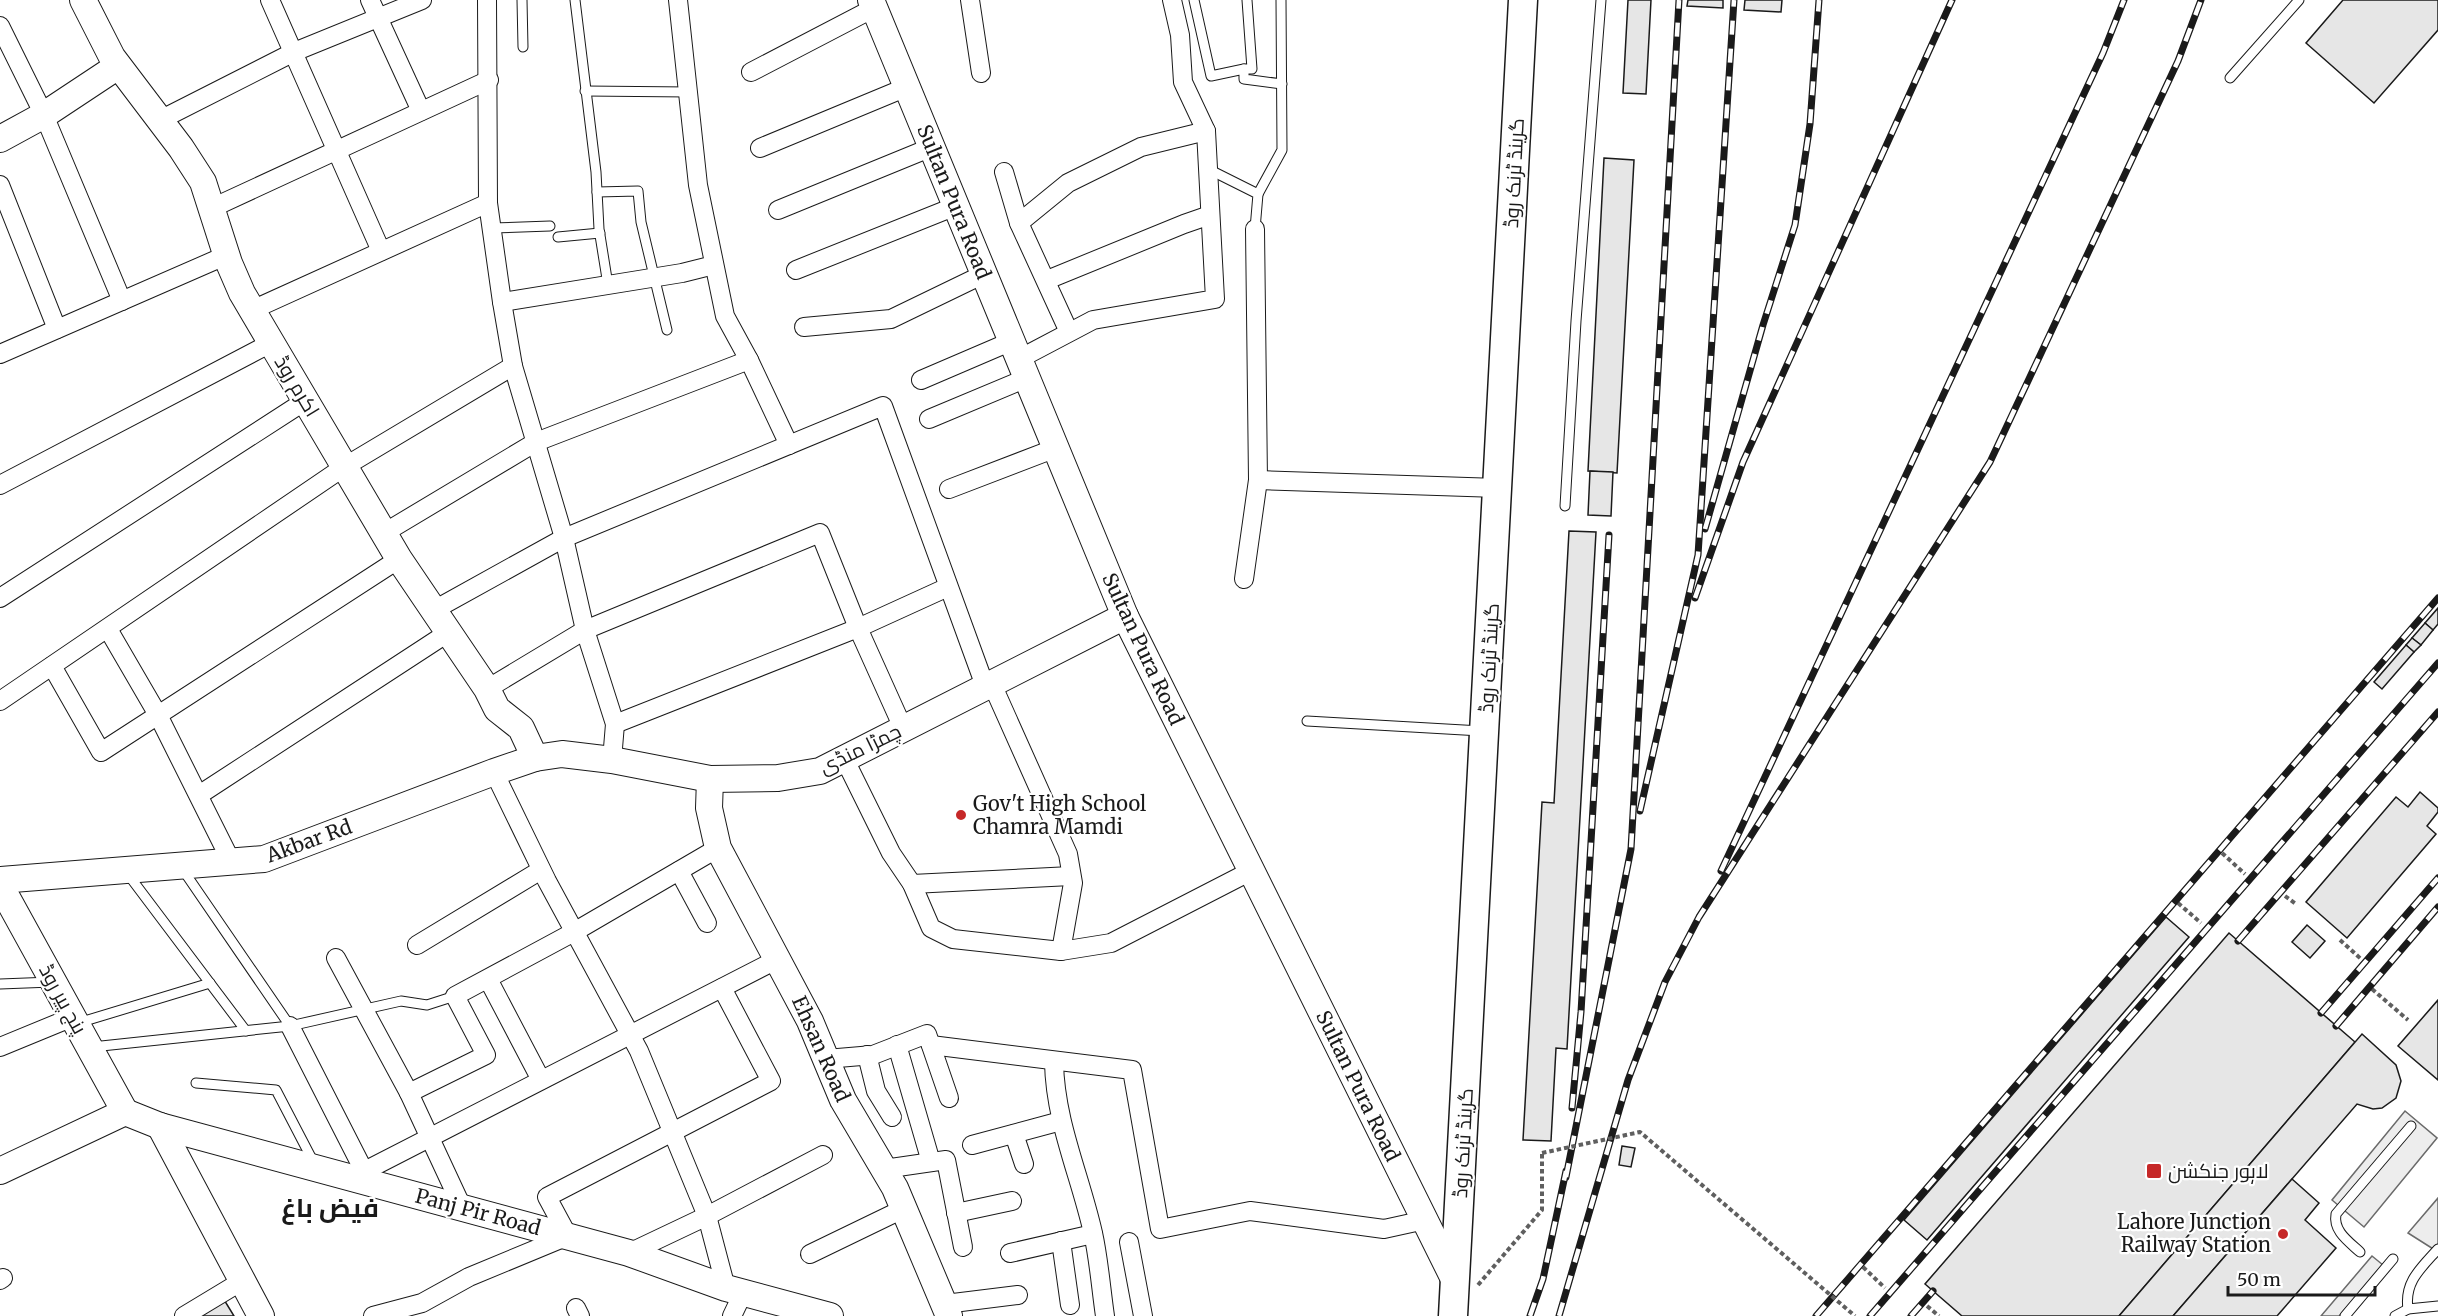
<svg xmlns="http://www.w3.org/2000/svg" width="2438" height="1316" viewBox="0 0 2438 1316" font-family="Merriweather,Cairo,serif">
<rect width="100%" height="100%" fill="#fff"/>
<!-- built -->
<g fill="#ededed" stroke="#6a6a6a" stroke-width="1.5">
<polygon points="2405,1111 2437,1138 2364,1227 2332,1200"/>
<polygon points="2438,1198 2438,1252 2408,1233"/>
<polygon points="2372,1256 2383,1265 2339,1316 2321,1316"/>
</g>
<!-- building -->
<g fill="#e6e6e6" stroke="#1a1a1a" stroke-width="1.5">
<polygon points="1628,0 1651,0 1646,94 1623,93"/>
<polygon points="1688,0 1723,0 1723,8 1687,6"/>
<polygon points="1745,0 1782,0 1781,12 1744,10"/>
<polygon points="2343,0 2438,0 2438,30 2374,103 2306,43"/>
<polygon points="1604,158 1634,160 1617,473 1588,471"/>
<polygon points="1590,471 1613,472 1611,516 1588,515"/>
<polygon points="1569,531 1596,532 1567,1049 1556,1048 1551,1141 1523,1140 1542,802 1554,803"/>
<polygon points="2438,608 2438,624 2433,630 2425,623"/>
<polygon points="2425,623 2433,630 2421,645 2412,638"/>
<polygon points="2412,638 2421,645 2414,652 2406,645"/>
<polygon points="2406,645 2414,652 2382,689 2374,682"/>
<polygon points="2420,792 2438,808 2438,812 2427,826 2436,834 2347,938 2306,902 2396,797 2408,807"/>
<polygon points="2166,917 2189,937 1927,1240 1904,1220"/>
<polygon points="2307,925 2325,941 2310,958 2292,942"/>
<polygon points="2229,933 2355,1042 2119,1316 1962,1316 1925,1284"/>
<polygon points="2438,1000 2438,1080 2398,1046"/>
<polygon points="2362,1034 2396,1065 2401,1081 2396,1098 2382,1108 2373,1109 2357,1104 2173,1316 2119,1316"/>
<polygon points="1622,1146 1635,1148 1631,1167 1619,1165"/>
<polygon points="2292,1179 2319,1203 2305,1220 2336,1248 2277,1316 2173,1316"/>
<polygon points="223,1298 234,1316 191,1316"/>
</g>
<g fill="none" stroke-linecap="round" stroke-linejoin="round">
<defs>
<g id="lane">
<polyline points="522,0 523,47"/>
<polyline points="575,0 596,172 599,229 608,285"/>
<polyline points="1194,0 1211,76 1244,69 1244,79 1282,84"/>
<polyline points="1244,69 1252,69 1247,0"/>
<polyline points="2230,78 2299,0"/>
<polyline points="585,91 689,92"/>
<polyline points="1208,169 1258,194 1255,229"/>
<polyline points="597,192 638,191 641,222 667,330"/>
<polyline points="1258,194 1282,150 1281,0"/>
<polyline points="492,228 550,226"/>
<polyline points="558,237 600,233"/>
<polyline points="1565,506 1576,321 1601,0"/>
<polyline points="1307,721 1481,731"/>
<polyline points="181,867 290,1026"/>
<polyline points="127,873 246,1031"/>
<polyline points="0,984 52,982"/>
<polyline points="78,1023 210,983"/>
<polyline points="92,1047 290,1026 401,1001 427,1005 455,996"/>
<polyline points="196,1083 276,1090 314,1163"/>
<path d="M2360 1252C2348 1241 2333 1231 2336 1214L2411 1126"/>
<path d="M2408 1309C2404 1282 2421 1268 2438 1249"/>
<polyline points="2345,1316 2393,1259"/>
<polyline points="2395,1316 2408,1309 2438,1306"/>
</g>
<g id="street">
<polyline points="270,0 381,251"/>
<polyline points="370,0 421,111"/>
<polyline points="487,0 488,203 502,302 513,366 564,538 585,630 615,724 612,760"/>
<polyline points="678,0 698,185 725,316 749,360 789,445"/>
<polyline points="970,0 981,73"/>
<polyline points="0,26 44,115 122,301"/>
<polyline points="751,72 874,8"/>
<polyline points="160,120 294,52 422,0"/>
<polyline points="760,148 907,87"/>
<polyline points="1004,172 1019,223 1069,332"/>
<polyline points="0,185 57,329"/>
<polyline points="212,208 489,80"/>
<polyline points="778,210 932,147"/>
<polyline points="1019,223 1068,183 1141,147 1206,131"/>
<polyline points="796,270 956,206"/>
<polyline points="1047,280 1184,224 1210,215"/>
<polyline points="502,302 682,273 714,265"/>
<polyline points="252,310 488,203"/>
<polyline points="804,327 891,319 984,274"/>
<polyline points="0,354 227,255"/>
<polyline points="1019,359 1093,320 1215,299 1206,131 1183,82 1180,35 1172,0"/>
<polyline points="921,380 1012,341"/>
<polyline points="929,419 1027,378"/>
<polyline points="1258,480 1498,488"/>
<polyline points="0,485 271,343"/>
<polyline points="949,489 1056,448"/>
<polyline points="384,533 536,442 749,360"/>
<polyline points="1244,579 1258,480 1255,229"/>
<polyline points="0,598 305,401"/>
<polyline points="434,610 564,538 883,406 985,686"/>
<polyline points="108,629 158,715 231,861"/>
<polyline points="52,666 101,752 399,559"/>
<polyline points="992,684 1068,854 1073,883 1061,951"/>
<polyline points="487,689 585,630 820,533 858,628 903,728"/>
<polyline points="0,701 344,467 513,366"/>
<polyline points="615,724 858,628 948,587"/>
<polyline points="844,758 891,853 912,884 931,928 953,939 1061,951 1111,943 1251,871"/>
<polyline points="494,772 547,881 639,1051 707,1216 726,1288"/>
<polyline points="199,795 449,632"/>
<polyline points="679,871 707,923"/>
<polyline points="912,884 1071,876"/>
<polyline points="417,945 541,870"/>
<polyline points="336,958 409,1093"/>
<polyline points="488,979 541,1080"/>
<polyline points="290,1026 364,1171"/>
<polyline points="897,1045 931,1162"/>
<polyline points="931,1045 1132,1070 1160,1229 1250,1211 1384,1229 1425,1220"/>
<polyline points="0,1047 73,1017"/>
<polyline points="867,1055 876,1091 892,1117"/>
<polyline points="826,1059 873,1055 927,1034 949,1098"/>
<path d="M1054 1062C1055 1122 1080 1175 1093 1233 1099 1260 1101 1289 1105 1316"/>
<polyline points="1014,1134 1024,1164"/>
<polyline points="972,1145 1061,1121"/>
<polyline points="884,1169 946,1160 963,1247"/>
<polyline points="351,1178 778,959"/>
<polyline points="462,1207 409,1093 486,1055 455,996 574,932 718,848"/>
<polyline points="956,1213 1012,1201"/>
<polyline points="1061,1241 1070,1305"/>
<polyline points="1129,1242 1143,1316"/>
<polyline points="629,1253 707,1216 823,1155"/>
<polyline points="1010,1253 1093,1234"/>
<polyline points="810,1254 903,1209"/>
<polyline points="0,1280 3,1278"/>
<polyline points="945,1304 1018,1295"/>
<polyline points="576,1308 580,1316"/>
<polyline points="184,1316 242,1281"/>
<polyline points="373,1316 422,1303 469,1277 568,1236 547,1197 771,1081 722,988"/>
<polyline points="732,1316 743,1293"/>
</g>
<g id="secondary">
<polyline points="83,0 112,57 181,148 203,182 229,263 242,293 399,559 487,689 497,709 521,728 535,758"/>
<polyline points="871,0 1125,616 1455,1281"/>
<polyline points="0,139 44,115 118,66"/>
<polyline points="710,779 709,808 718,848 810,1021 843,1100 895,1188 949,1316"/>
<polyline points="0,880 264,859 494,772 535,758 562,754 612,760 710,779 778,778 820,771 1125,616"/>
<polyline points="0,885 125,1112"/>
<polyline points="125,1112 160,1126 629,1253 726,1288 830,1316"/>
<polyline points="160,1126 261,1316"/>
<polyline points="0,1171 125,1112"/>
</g>
<polyline id="primary" points="1453,1316 1523,0"/>
</defs>
<!-- lane casing -->
<use href="#lane" stroke="#1a1a1a" stroke-width="11"/>
<!-- street casing -->
<use href="#street" stroke="#1a1a1a" stroke-width="20"/>
<!-- secondary casing -->
<use href="#secondary" stroke="#1a1a1a" stroke-width="28"/>
<!-- primary casing -->
<use href="#primary" stroke="#1a1a1a" stroke-width="31"/>
<!-- path -->
<g stroke="#5f5f5f" stroke-width="4" stroke-dasharray="4.5 3" stroke-linecap="butt">
<polyline points="2222,853 2245,874"/>
<polyline points="2285,896 2296,904"/>
<polyline points="2178,903 2201,923"/>
<polyline points="2340,940 2361,959"/>
<polyline points="2372,989 2408,1020"/>
<polyline points="1863,1267 1885,1288"/>
<polyline points="1478,1285 1542,1210 1542,1153"/>
<polyline points="1927,1306 1939,1316"/>
</g>
<!-- lane -->
<use href="#lane" stroke="#fff" stroke-width="9"/>
<!-- street -->
<use href="#street" stroke="#fff" stroke-width="18"/>
<!-- secondary -->
<use href="#secondary" stroke="#fff" stroke-width="26"/>
<!-- primary -->
<use href="#primary" stroke="#fff" stroke-width="28"/>
<defs>
<g id="rail">
<polyline points="1705,529 1763,325 1795,225 1810,124 1819,0"/>
<polyline points="1695,598 1743,462 1952,0"/>
<polyline points="1640,811 1698,555 1734,0"/>
<polyline points="1721,871 2103,53 2124,0"/>
<polyline points="2238,941 2438,712"/>
<polyline points="2321,1013 2438,878"/>
<polyline points="2336,1026 2438,907"/>
<polyline points="1572,1108 1581,1012 1609,535"/>
<polyline points="1566,1177 1631,849 1679,0"/>
<polyline points="1530,1316 1543,1279 1566,1171"/>
<polyline points="1559,1316 1628,1080 1665,982 1699,917 1990,462 2178,61 2201,0"/>
<polyline points="1816,1316 2438,598"/>
<polyline points="1870,1316 2438,663"/>
<polyline points="1911,1316 1933,1291"/>
</g>
</defs>
<!-- rail casing -->
<use href="#rail" stroke="#1a1a1a" stroke-width="7"/>
<!-- rail -->
<use href="#rail" stroke="#fff" stroke-width="4.5" stroke-dasharray="14" stroke-linecap="butt"/>
<!-- path-bridge -->
<polyline stroke="#5f5f5f" stroke-width="4" stroke-dasharray="4.5 3" stroke-linecap="butt" points="1542,1153 1640,1132 1855,1316"/>
</g>
<!-- markers -->
<g fill="#c62828" stroke="#fff" stroke-width="2">
<circle cx="961" cy="815" r="6"/>
<rect x="2146" y="1163" width="16" height="16" rx="3"/>
<circle cx="2283" cy="1234" r="6"/>
</g>
<g text-anchor="middle" stroke-width="4.5" stroke-linejoin="round" paint-order="stroke">
<!-- street labels -->
<g font-size="20" fill="#1a1a1a" stroke="#fff">
<text transform="translate(1514 173) rotate(-87)" y="7">گرینڈ ٹرنک روڈ</text>
<text transform="translate(954 202) rotate(68)" y="7">Sultan Pura Road</text>
<text transform="translate(297 386) rotate(59)" y="7">اکرم روڈ</text>
<text transform="translate(1143 649) rotate(65)" y="7">Sultan Pura Road</text>
<text transform="translate(1489 658) rotate(-87)" y="7">گرینڈ ٹرنک روڈ</text>
<text transform="translate(860 749) rotate(-26)" y="7">چمڑا منڈی</text>
<text transform="translate(309 841) rotate(-20)" y="7">Akbar Rd</text>
<text transform="translate(63 999) rotate(61)" y="7">پنج پیر روڈ</text>
<text transform="translate(821 1049) rotate(66)" y="7">Ehsan Road</text>
<text transform="translate(1358 1086) rotate(64)" y="7">Sultan Pura Road</text>
<text transform="translate(1463 1143) rotate(-87)" y="7">گرینڈ ٹرنک روڈ</text>
<text transform="translate(478 1212) rotate(15)" y="7">Panj Pir Road</text>
</g>
<!-- poi labels -->
<g font-size="20" fill="#1a1a1a" stroke="#fff" text-anchor="start">
<text x="973" y="811">Gov't High School<tspan x="973" dy="23">Chamra Mamdi</tspan></text>
<text x="2168" y="1178">لاہور جنکشن</text>
<text x="2271" y="1229" text-anchor="end">Lahore Junction<tspan x="2271" dy="23">Railway Station</tspan></text>
</g>
<!-- district labels -->
<g font-size="26" font-weight="bold" fill="#1a1a1a" stroke="#fff">
<text x="330" y="1217">فیض باغ</text>
</g>
</g>
<!-- scale -->
<path d="M2228 1286v9h147v-9" fill="none" stroke="#1a1a1a" stroke-width="3"/>
<text x="2237" y="1286" font-size="18" fill="#1a1a1a" stroke="#ffffff" stroke-width="4.5" paint-order="stroke">50 m</text>
</svg>
